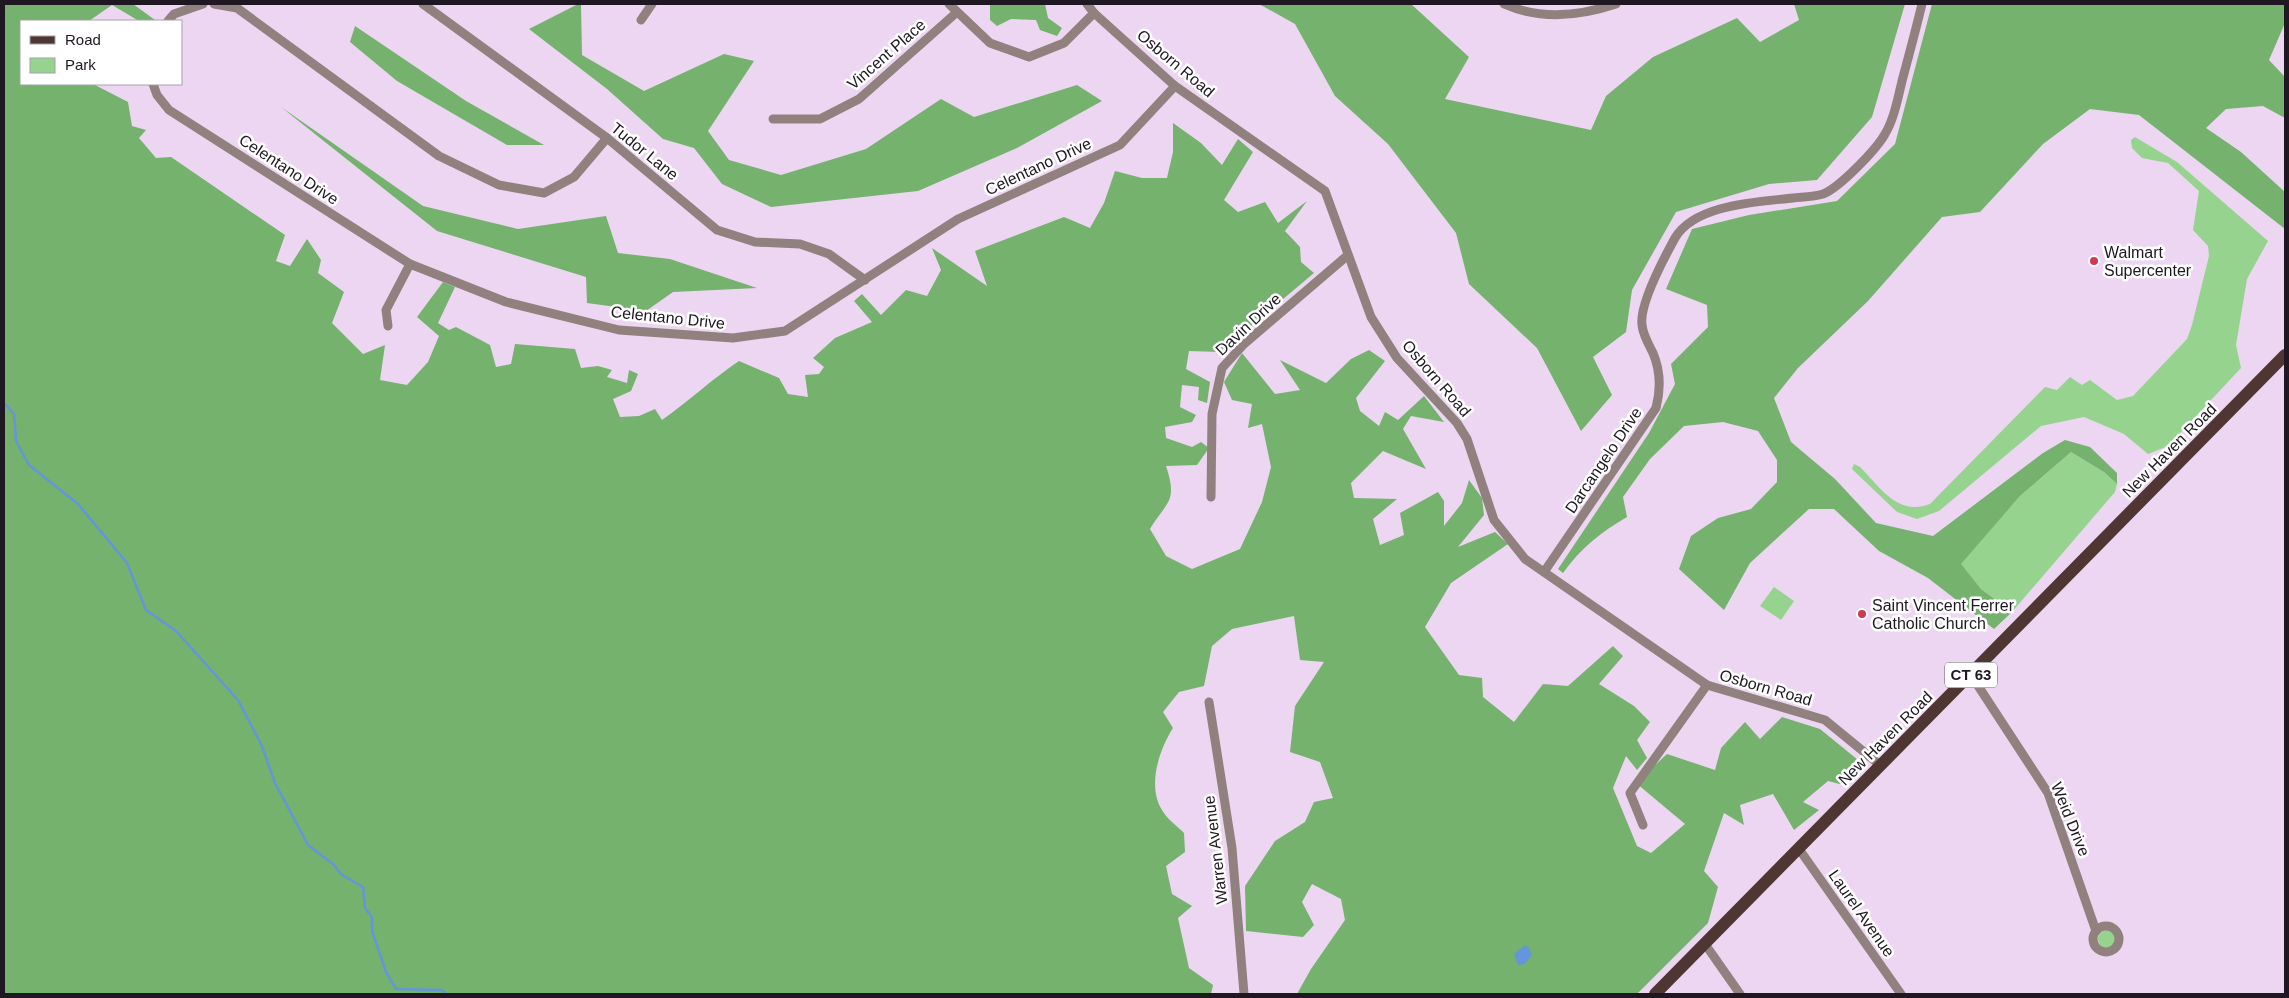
<svg xmlns="http://www.w3.org/2000/svg" width="2289" height="998" viewBox="0 0 2289 998" font-family="Helvetica,sans-serif">
<rect width="100%" height="100%" fill="#ecd6f2"/>
<!-- green -->
<g fill="#95d38f">
<path d="M2135 137 2177 162 2268 241 2247 279 2236 345 2241 368 2168 446 2148 454 2124 434 2084 417 2041 426 1939 511 1917 519 1897 512 1852 469 1854 464 1860 467C1881 488 1897 516 1930 504L2045 387 2057 390 2070 377 2082 385 2090 380 2117 400 2133 396 2187 339 2192 325 2209 256 2208 246 2193 230 2199 191 2168 163 2142 158 2132 148 2131 140Z"/>
<polygon points="2071,452 2104,472 2117,484 2115,492 2012,612 1981,589 1960,564 2020,496"/>
<polygon points="1774,587 1794,601 1781,620 1760,606"/>
<circle cx="2107" cy="939" r="9"/>
</g>
<!-- forest -->
<g fill="#74b26e">
<path d="M4 4H133L155 20 139 21 112 5 89 21H21V84H93L128 102 132 126 146 130 139 138 156 158 171 157 285 235 276 261 290 266 307 239 321 260 318 273 344 292 332 323 363 354 385 345 380 380 407 385 428 362 439 336 417 317 443 282 455 287 438 323 449 330 456 327 490 345 496 367 511 364 515 344 575 349 581 368 598 366 612 370 607 377 627 383 629 370 638 374 631 391 613 399 620 417 639 416 655 409 662 420C689 401 712 379 739 361L779 378 788 394 808 397 805 375 819 374 824 367 813 358 835 338 872 322 854 301 862 294 881 315 906 290 927 296 941 270 932 248 987 286 975 251 1064 217 1090 228 1104 203 1115 171 1142 178H1167L1173 152V123L1201 143 1222 165 1238 139 1253 152 1224 200 1238 212 1265 202 1278 223 1307 201 1285 231 1300 247 1301 262 1314 273 1220 352 1189 351 1186 369 1210 382 1207 403 1198 400 1199 387 1182 385 1180 407 1196 415 1192 422 1165 427 1166 438 1192 447 1201 442 1209 448 1197 465 1166 466C1178 502 1167 501 1150 529L1166 556 1192 569 1240 549 1262 502 1271 467 1262 424 1248 428 1252 404 1232 400 1224 382 1242 353 1275 394 1300 390 1280 360 1326 383 1351 359 1369 350 1385 361 1356 398 1360 411 1379 426 1385 412 1398 420 1424 396 1444 422 1411 416 1403 429 1426 469 1383 451 1351 483 1354 498 1397 499 1373 519 1380 545 1404 535 1400 513 1438 492 1444 501V526L1462 503 1469 480 1482 498 1484 515 1458 547 1495 532 1508 544 1451 583 1425 627 1459 675 1482 678 1483 697 1514 722 1543 684 1568 686 1613 646 1623 656 1599 684 1634 706 1650 722 1637 740 1647 758 1637 770 1626 756 1613 788 1637 846 1651 853 1685 824 1636 783 1667 754 1715 770 1721 748 1745 722 1760 739 1782 717 1820 729 1858 760 1840 784 1828 781 1803 802 1819 810 1794 830 1773 794 1740 805 1744 825 1724 813 1704 871 1718 887 1708 923 1637 994H1297L1311 969 1345 920 1341 899 1312 884 1302 902 1314 925 1303 937 1246 931 1245 886 1275 841 1305 822 1314 802 1333 798 1320 762 1290 752 1295 706 1324 662 1300 660 1294 616 1232 629 1212 646 1204 686 1179 692 1163 712 1173 728C1159 750 1147 786 1162 810 1167 819 1177 826 1184 833L1185 852 1166 866 1172 894 1192 906 1178 918 1189 968 1213 985 1211 994H4Z"/>
<polygon points="578,4 581,4 582,55 644,91 724,54 754,61 708,131 729,160 781,175 866,149 941,99 974,117 1077,85 1102,101 1017,148 918,191 771,207 722,184 694,148 663,139 607,89 529,29"/>
<polygon points="990,4 1045,4 1048,18 1062,28 1057,36 1040,30 1036,20 1011,19 997,26 990,20"/>
<polygon points="1259,4 1411,4 1469,57 1445,99 1591,130 1606,96 1653,57 1737,18 1760,42 1799,20 1794,4 1905,4 1872,117 1817,180 1769,184 1676,212 1632,290 1626,332 1593,357 1612,395 1581,431 1537,348 1469,284 1456,233 1388,144 1335,96 1295,24"/>
<path d="M1932 4H2285V23L2269 60 2285 77V118L2263 106 2226 109 2206 128 2241 152 2285 192V229L2139 115 2090 109 2043 144 1980 212 1942 217 1868 301 1798 368 1774 398 1791 442 1835 479 1876 523 1933 536 2043 453 2065 440 2090 447 2117 473V484L2104 472 2071 452 2020 496 1961 564 1981 589 2012 612 1994 629 1928 578 1879 551 1834 509H1809L1750 563 1724 610 1679 569 1691 536 1718 518 1751 509 1777 482V460L1758 431 1723 422 1684 426 1650 459 1623 497 1627 517C1601 532 1581 548 1563 573L1558 569 1649 433 1675 384 1671 364 1708 327 1707 305 1666 289 1692 229 1749 215 1837 201 1895 144Z"/>
<polygon points="355,26 466,101 544,145 507,145 397,81 350,42"/>
<polygon points="281,107 423,206 518,229 606,216 618,253 670,259 757,288 673,292 646,311 587,303 586,277 437,231"/>
</g>
<!-- water -->
<polygon fill="#6595da" points="1525,945 1529,948 1532,955 1525,964 1518,965 1514,954"/>
<g fill="none" stroke-linecap="round" stroke-linejoin="round">
<!-- stream -->
<polyline stroke="#6595da" stroke-width="2.5" points="4,403 14,414 16,441 29,465 78,504 127,563 146,610 176,631 238,700 261,744 275,783 308,845 333,864 342,875 363,887 365,908 372,917 372,931 386,972 396,989 442,990 446,994"/>
<!-- minor -->
<g stroke="#91817e" stroke-width="9">
<polyline points="214,4 237,8 439,156 499,185 544,193 574,177 607,138"/>
<polyline points="423,4 607,138 717,230 755,242 800,244 829,254 865,280"/>
<polyline points="949,4 990,43 1029,57 1064,43 1094,13"/>
<polyline points="1087,4 1094,13 1175,86 1325,191 1371,317 1397,358 1457,423 1467,439 1494,520 1525,559 1707,685 1825,720 1880,765"/>
<path d="M1504 4C1540 20 1580 16 1616 4"/>
<polyline points="641,20 652,4"/>
<polyline points="168,21 174,14 203,4"/>
<polyline points="153,84 157,95 169,110 410,264 506,302 619,330 733,338 785,331 958,219 1120,145 1175,86"/>
<polyline points="773,119 820,119 859,99 956,13"/>
<polyline points="388,326 386,310 410,264"/>
<polyline points="1211,497 1212,414 1222,368 1244,344 1348,255"/>
<path d="M1544 572 1656 408C1661 389 1661 372 1653 353 1649 345 1643 335 1642 325 1639 304 1664 258 1675 238 1695 204 1758 202 1793 198 1802 197 1814 197 1823 194 1839 188 1876 150 1885 134 1894 119 1898 98 1902 81 1909 55 1916 29 1922 4"/>
<polyline points="1971,675 2048,793 2096,931"/>
<polyline points="1209,702 1232,848 1244,994"/>
<polyline points="1643,825 1630,793 1707,685"/>
<polyline points="1799,849 1901,994"/>
<circle cx="2106" cy="939" r="13"/>
<polyline points="1705,944 1740,994"/>
</g>
<!-- primary -->
<polyline stroke="#503632" stroke-width="12" points="1655,994 2285,355"/>
</g>
<!-- markers -->
<g fill="#cc3b51" stroke="#fff" stroke-width="2">
<circle cx="2094" cy="261" r="5"/>
<circle cx="1862" cy="614" r="5"/>
</g>
<g text-anchor="middle" stroke-width="5" stroke-linejoin="round" paint-order="stroke">
<!-- shield labels -->
<rect fill="#fff" stroke="#625d64" stroke-width="1" x="1945" y="662.5" width="52" height="25" rx="4"/>
<g font-size="15" font-weight="bold" fill="#1f1721">
<text x="1971" y="680">CT 63</text>
</g>
<!-- street labels -->
<g font-size="16" fill="#1f1721" stroke="#fff">
<text transform="translate(886 54) rotate(-41)" y="6">Vincent Place</text>
<text transform="translate(1176 63) rotate(40)" y="6">Osborn Road</text>
<text transform="translate(645 151) rotate(39)" y="6">Tudor Lane</text>
<text transform="translate(1038 166) rotate(-25)" y="6">Celentano Drive</text>
<text transform="translate(289 169) rotate(33)" y="6">Celentano Drive</text>
<text transform="translate(668 317) rotate(6)" y="6">Celentano Drive</text>
<text transform="translate(1248 324) rotate(-43)" y="6">Davin Drive</text>
<text transform="translate(1437 378) rotate(49)" y="6">Osborn Road</text>
<text transform="translate(2169 450) rotate(-45)" y="6">New Haven Road</text>
<text transform="translate(1603 460) rotate(-56)" y="6">Darcangelo Drive</text>
<text transform="translate(1766 687) rotate(16)" y="6">Osborn Road</text>
<text transform="translate(1885 738) rotate(-45)" y="6">New Haven Road</text>
<text transform="translate(2071 819) rotate(68)" y="6">Weid Drive</text>
<text transform="translate(1215 850) rotate(-97)" y="6">Warren Avenue</text>
<text transform="translate(1862 913) rotate(55)" y="6">Laurel Avenue</text>
</g>
<!-- poi labels -->
<g font-size="16" fill="#1f1721" stroke="#fff" text-anchor="start">
<text x="2104" y="258">Walmart<tspan x="2104" dy="18">Supercenter</tspan></text>
<text x="1872" y="611">Saint Vincent Ferrer<tspan x="1872" dy="18">Catholic Church</tspan></text>
</g>
</g>
<!-- border -->
<rect width="2289" height="998" fill="none" stroke="#1f1721" stroke-width="10"/>
<!-- legend -->
<rect x="20" y="20" width="162" height="65" fill="#ffffff" stroke="#a5a2a6"/>
<rect x="30" y="36" width="25" height="8" fill="#503632" stroke="#a5a2a6"/>
<text x="65" y="45" font-size="15" fill="#1f1721">Road</text>
<rect x="30" y="58" width="25" height="15" fill="#95d38f" stroke="#a5a2a6"/>
<text x="65" y="70" font-size="15" fill="#1f1721">Park</text>
</svg>
